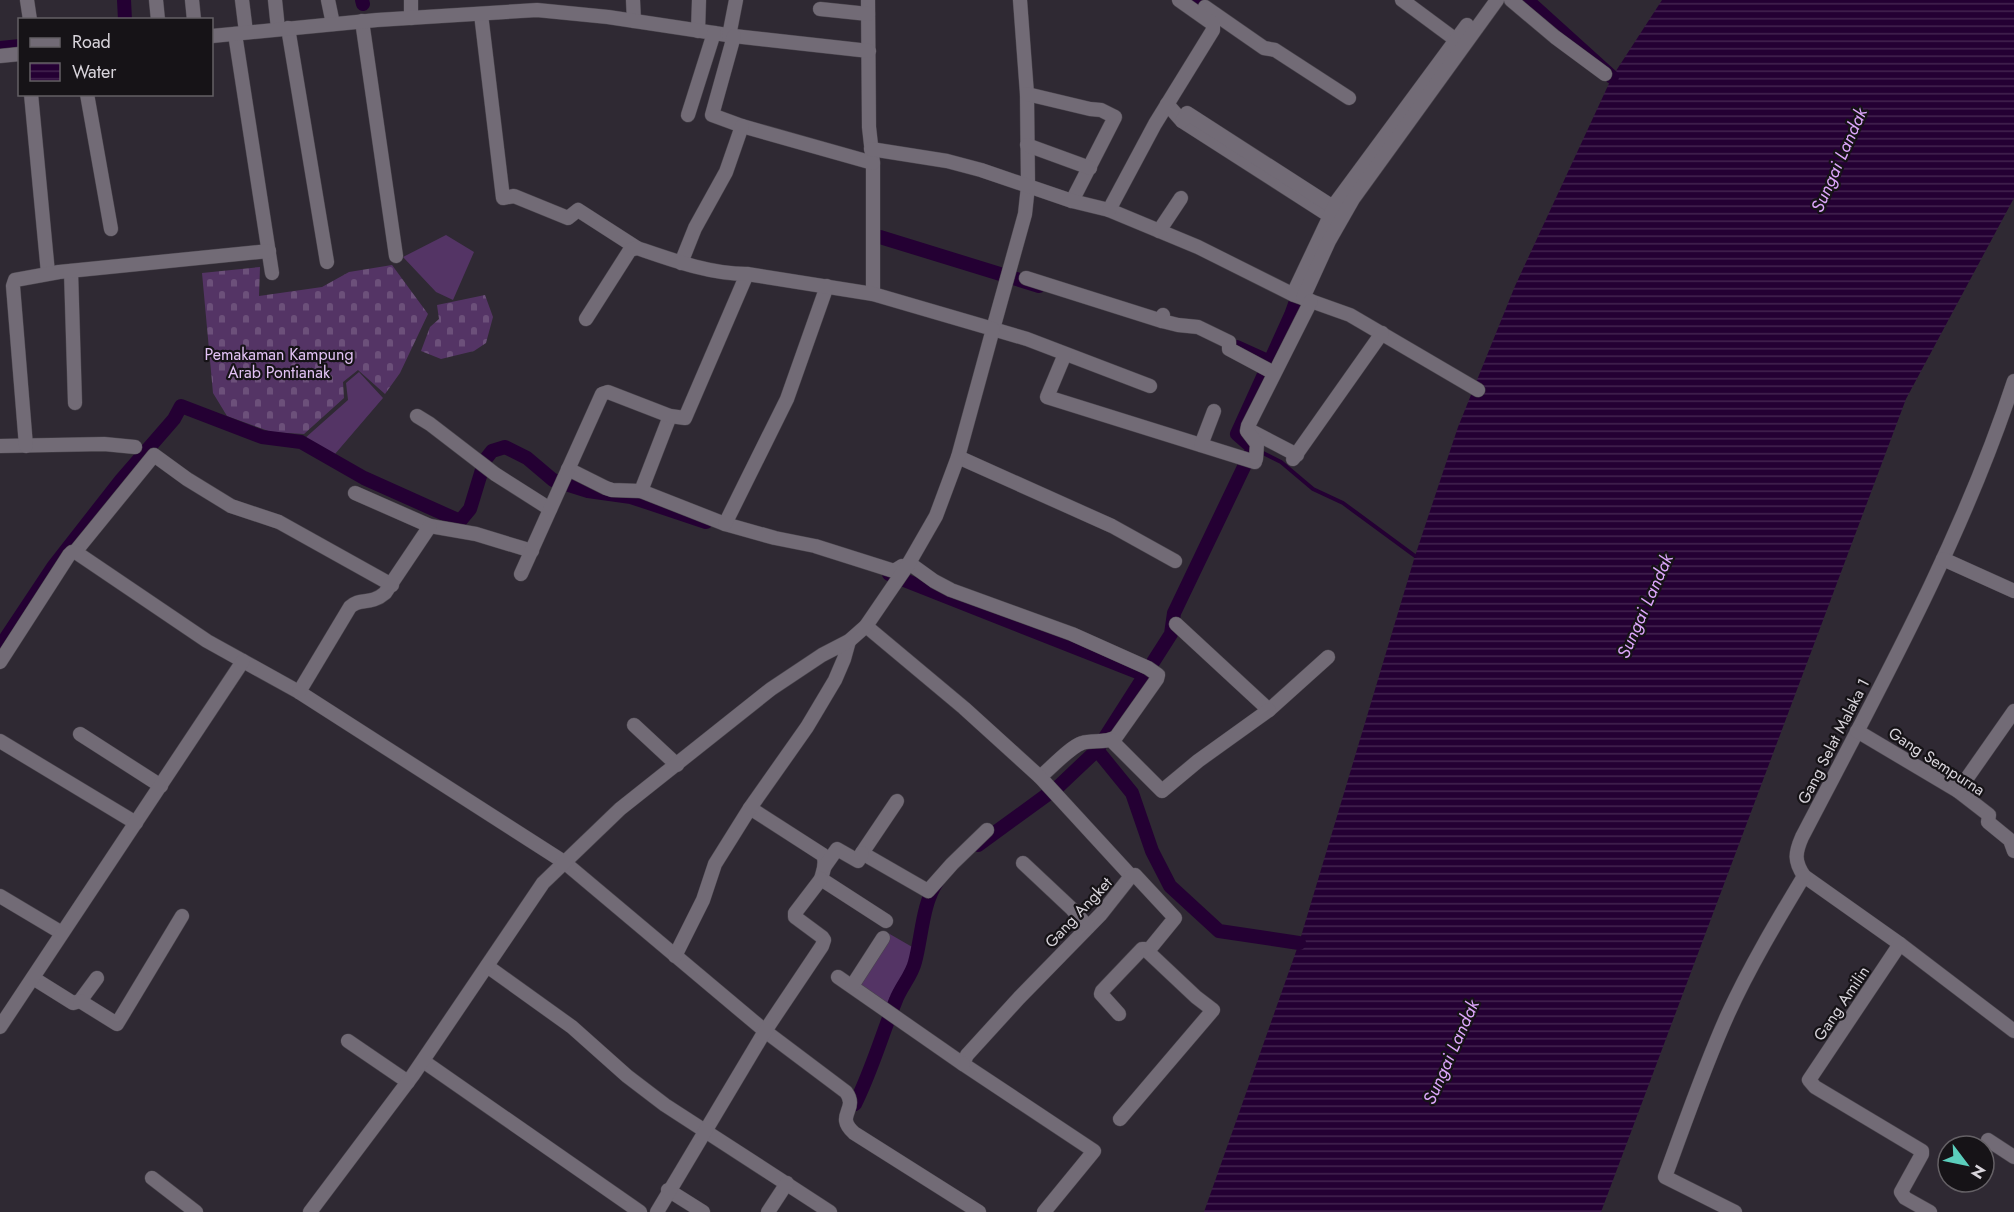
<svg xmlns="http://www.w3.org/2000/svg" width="2014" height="1212" viewBox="0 0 2014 1212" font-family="Jost,sans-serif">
<defs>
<pattern id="cemetery-stones" width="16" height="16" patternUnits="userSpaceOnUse" patternTransform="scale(1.5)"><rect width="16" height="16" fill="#543465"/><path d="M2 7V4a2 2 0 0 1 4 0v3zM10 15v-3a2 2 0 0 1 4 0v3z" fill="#6c507a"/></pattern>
<pattern id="water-rules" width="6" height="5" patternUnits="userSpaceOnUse" patternTransform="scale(1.5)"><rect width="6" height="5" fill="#240033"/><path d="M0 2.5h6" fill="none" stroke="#432450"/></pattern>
</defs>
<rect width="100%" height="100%" fill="#2f2933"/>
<!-- grass -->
<g fill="#543465">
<polygon points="446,235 474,252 453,300 436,292 403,257"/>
<polygon points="359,372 383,398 335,454 304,439 348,400 346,383"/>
<path d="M888 933 914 948C910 970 899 992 884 1008L852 986 883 938Z"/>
</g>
<!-- cemetery -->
<g fill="url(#cemetery-stones)">
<polygon points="392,265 428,314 400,373 385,394 358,370 343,382 344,398 304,434 271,432 227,416 213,393 202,273 260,267 259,296 322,287 349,272"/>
<polygon points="485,295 493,317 486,343 474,351 441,359 421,351 430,327 439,319 437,305"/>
</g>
<!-- water -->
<polygon fill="url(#water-rules)" points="1662,0 2014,0 2014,198 1906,399 1601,1212 1204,1212 1299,943 1415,556 1458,427 1515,286 1612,77"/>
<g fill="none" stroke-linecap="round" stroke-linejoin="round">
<!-- stream -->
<polyline stroke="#240033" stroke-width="4" points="1259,451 1281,462 1313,489 1343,503 1415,556"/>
<!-- canal -->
<g stroke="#240033" stroke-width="14">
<polyline points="124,0 125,20"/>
<polyline points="362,0 363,4"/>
<polyline points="1191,0 1211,15"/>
<polyline points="1527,0 1612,77"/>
<polyline points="0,48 20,46"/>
<polyline points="880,237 1039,286"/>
<polyline points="1237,347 1270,362"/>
<polyline points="889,574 1145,675"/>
<polyline points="0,647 53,567 121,480 174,419 181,406 262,437 301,442 364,478 460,521 470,509 485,460 492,451 505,447 527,458 553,480 588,491 631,497 706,522"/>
<polyline points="1097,750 1132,793 1152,851 1170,886 1219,931 1299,943"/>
<polyline points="978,845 1059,786 1097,750 1171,634 1174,613 1253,448 1237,434 1291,315 1301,287"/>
<path d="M855 1104C872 1070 882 1034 896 1000 901 987 912 975 915 962 922 936 922 905 937 882"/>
</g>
<defs>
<g id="minor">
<polyline points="27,0 30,20"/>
<polyline points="156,0 158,20"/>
<polyline points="192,0 194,20"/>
<polyline points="242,0 246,32"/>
<polyline points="275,0 278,29"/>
<polyline points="328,0 333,24"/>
<polyline points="411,0 411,18"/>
<polyline points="633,0 634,21"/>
<polyline points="868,0 869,127 873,163 873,294"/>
<polyline points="1020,0 1027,94 1028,186 1025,214 993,329 1027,339 1150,386"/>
<polyline points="1402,0 1456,40"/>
<polyline points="1511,0 1555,37 1605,74"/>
<polyline points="1205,7 1264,48 1275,50 1349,98"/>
<polyline points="820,9 868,14"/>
<polyline points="481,14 503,198 514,196 568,218 578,210 637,248"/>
<polyline points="362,21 396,256"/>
<polyline points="288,28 327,262"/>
<polyline points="698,31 699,0"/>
<polyline points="235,34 272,273"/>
<polyline points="212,36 377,20 537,10 608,17 734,36 869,51"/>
<polyline points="729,36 736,0"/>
<polyline points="734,36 712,115 742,126 873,163"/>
<polyline points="0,56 20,54"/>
<polyline points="31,94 48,273"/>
<polyline points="87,94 111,229"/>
<polyline points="1027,94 1090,109 1101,110 1115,117 1072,201"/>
<polyline points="1167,104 1182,121 1330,216"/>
<polyline points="688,115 714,33"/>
<polyline points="1182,121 1187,113 1333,207"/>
<polyline points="1027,145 1090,168"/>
<polyline points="871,149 947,161 981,170 1072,201 1109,210 1198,247 1294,295 1350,315 1478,390"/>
<polyline points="1109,210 1155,124 1213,30 1213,24 1179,0"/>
<polyline points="1159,231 1181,198"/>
<polyline points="681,263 695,228 726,172 742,126"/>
<polyline points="71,271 75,403"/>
<polyline points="1026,278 1162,321"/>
<polyline points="1293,294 1337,201 1467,25"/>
<polyline points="1303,298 1329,241 1353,199 1497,0"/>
<polyline points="1163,315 1162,321 1178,325 1198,327 1229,342 1229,349 1274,373"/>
<polyline points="1065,354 1047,397 1255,462"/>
<path d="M2014 381C1962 540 1879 689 1802 837 1795 853 1794 861 1804 876L1900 944 2014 1031"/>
<polyline points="417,416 430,424 495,474 550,509"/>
<polyline points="1251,431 1297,455"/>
<polyline points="1201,445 1214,411"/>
<polyline points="0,446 104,444 135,447"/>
<polyline points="26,446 13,286 15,280 59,272 269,251"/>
<polyline points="958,457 1112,526 1175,561"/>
<polyline points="1256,459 1257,444 1247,431 1248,426 1311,301"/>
<polyline points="1293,459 1382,333"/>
<polyline points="568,469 606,488 612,490 641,491 725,524 775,538 815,546 894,571 902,566 906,567"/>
<polyline points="641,491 670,416"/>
<polyline points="355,493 430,526 476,534 532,551"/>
<polyline points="725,524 787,399 827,286"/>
<polyline points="75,552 154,455 187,479 231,506 279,522 392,585"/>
<polyline points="1943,559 2014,591"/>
<path d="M909 563 934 581 951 590 1072 634 1148 668 1158 675 1157 679 1116 737C1105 744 1093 739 1082 743 1070 747 1051 768 1040 777"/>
<polyline points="521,574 602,394 608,392 670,416 685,418 747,274"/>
<polyline points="1176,624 1269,710 1328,657"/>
<polyline points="866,626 964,708 1040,777 1131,876 1101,914 1019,998 967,1055 963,1064 1094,1151 1044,1212"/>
<path d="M0 662 69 555 72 552 77 553 207 641 299 692 564 862 765 1031 846 1092C859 1110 834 1115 854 1133L979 1212"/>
<path d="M299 692 350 607C360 597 370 606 385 593L430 526"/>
<polyline points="634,725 677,765"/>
<polyline points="1857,731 1958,791 1989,815 1988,822 2010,840 2014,851"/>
<polyline points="80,734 161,786"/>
<polyline points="1111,740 1162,791 1198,761 1269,710"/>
<polyline points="0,741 136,823"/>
<polyline points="1958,791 2014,711"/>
<polyline points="897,801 862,853 928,891 952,864 987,830"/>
<path d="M750 808 823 855C827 863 823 871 821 879L886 921"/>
<polyline points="1023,863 1072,909 1088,927"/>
<polyline points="825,866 837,849 858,861 862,853"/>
<polyline points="1131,876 1135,875 1175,918 1148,951"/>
<polyline points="0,896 62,933"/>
<polyline points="1900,944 1809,1080 1815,1087 1922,1151 1922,1154 1901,1192 1905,1198 1930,1212"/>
<polyline points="675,956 703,900 715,864 750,808 807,727 835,680 844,659 849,641"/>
<polyline points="487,966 572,1027 627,1076 665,1105 830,1212"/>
<polyline points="838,977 963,1064"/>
<polyline points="33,978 73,1003 80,1001 97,978"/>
<polyline points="852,986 883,938"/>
<polyline points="80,1001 117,1024 182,916"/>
<polyline points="1119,1014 1101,994 1102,991 1142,949 1145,949 1196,997 1213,1010 1120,1119"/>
<polyline points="0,1027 243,661"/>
<polyline points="348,1041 408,1082"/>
<polyline points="423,1061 640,1212"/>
<polyline points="1988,1140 2014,1157"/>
<polyline points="152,1178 196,1212"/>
<polyline points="668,1190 703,1212"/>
<path d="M310 1212 413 1075 543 883 620 809 771 689 822 655 849 641 866 626 909 563 936 516 958 457 993 329 873 294 747 274C710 274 672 260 637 248L630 250 586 319"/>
<polyline points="657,1212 765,1031 822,946 824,940 822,937 795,917 795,913 821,879"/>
<polyline points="768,1212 787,1183"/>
<path d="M1735 1212 1665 1177C1685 1123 1704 1067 1728 1014 1750 966 1777 921 1804 876"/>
</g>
</defs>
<!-- minor casing -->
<use href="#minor" stroke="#49444c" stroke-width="15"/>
<!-- minor -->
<use href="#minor" stroke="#726b76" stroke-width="14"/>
</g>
<g text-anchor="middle" stroke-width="4.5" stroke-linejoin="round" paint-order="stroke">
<!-- park labels -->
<g font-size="16" fill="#e2c2f5" stroke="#161317">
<text x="279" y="360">Pemakaman Kampung<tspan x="279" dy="18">Arab Pontianak</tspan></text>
</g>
<!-- street labels -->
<g font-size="16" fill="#d8d4db" stroke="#161317">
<text transform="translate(1833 741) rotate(-63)" y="6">Gang Selat Malaka 1</text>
<text transform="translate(1937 761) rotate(33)" y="6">Gang Sempurna</text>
<text transform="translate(1078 912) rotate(-47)" y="6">Gang Angket</text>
<text transform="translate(1841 1003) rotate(-56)" y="6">Gang Amilin</text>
</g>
<!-- water labels -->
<g font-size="18" font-style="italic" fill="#dca6fa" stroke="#161317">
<text transform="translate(1839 160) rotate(-66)" y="6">Sungai Landak</text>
<text transform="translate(1645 606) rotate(-66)" y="6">Sungai Landak</text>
<text transform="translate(1451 1052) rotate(-66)" y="6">Sungai Landak</text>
</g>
</g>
<!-- legend -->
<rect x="18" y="18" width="195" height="78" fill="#161317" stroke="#646065" stroke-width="1.5"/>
<rect x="30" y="38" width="30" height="9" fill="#726b76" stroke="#646065" stroke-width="1.5"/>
<text x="72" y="48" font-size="18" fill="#d8d4db">Road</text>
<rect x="30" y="63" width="30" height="18" fill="url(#water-rules)" stroke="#646065" stroke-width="1.5"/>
<text x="72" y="78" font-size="18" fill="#d8d4db">Water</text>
<!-- north arrow -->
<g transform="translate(1966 1164) rotate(122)"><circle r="28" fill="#161317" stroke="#646065" stroke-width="1.5"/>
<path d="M0-4.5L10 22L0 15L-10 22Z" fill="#5bcebc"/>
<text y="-9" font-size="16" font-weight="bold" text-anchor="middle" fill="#d8d4db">N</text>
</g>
</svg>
